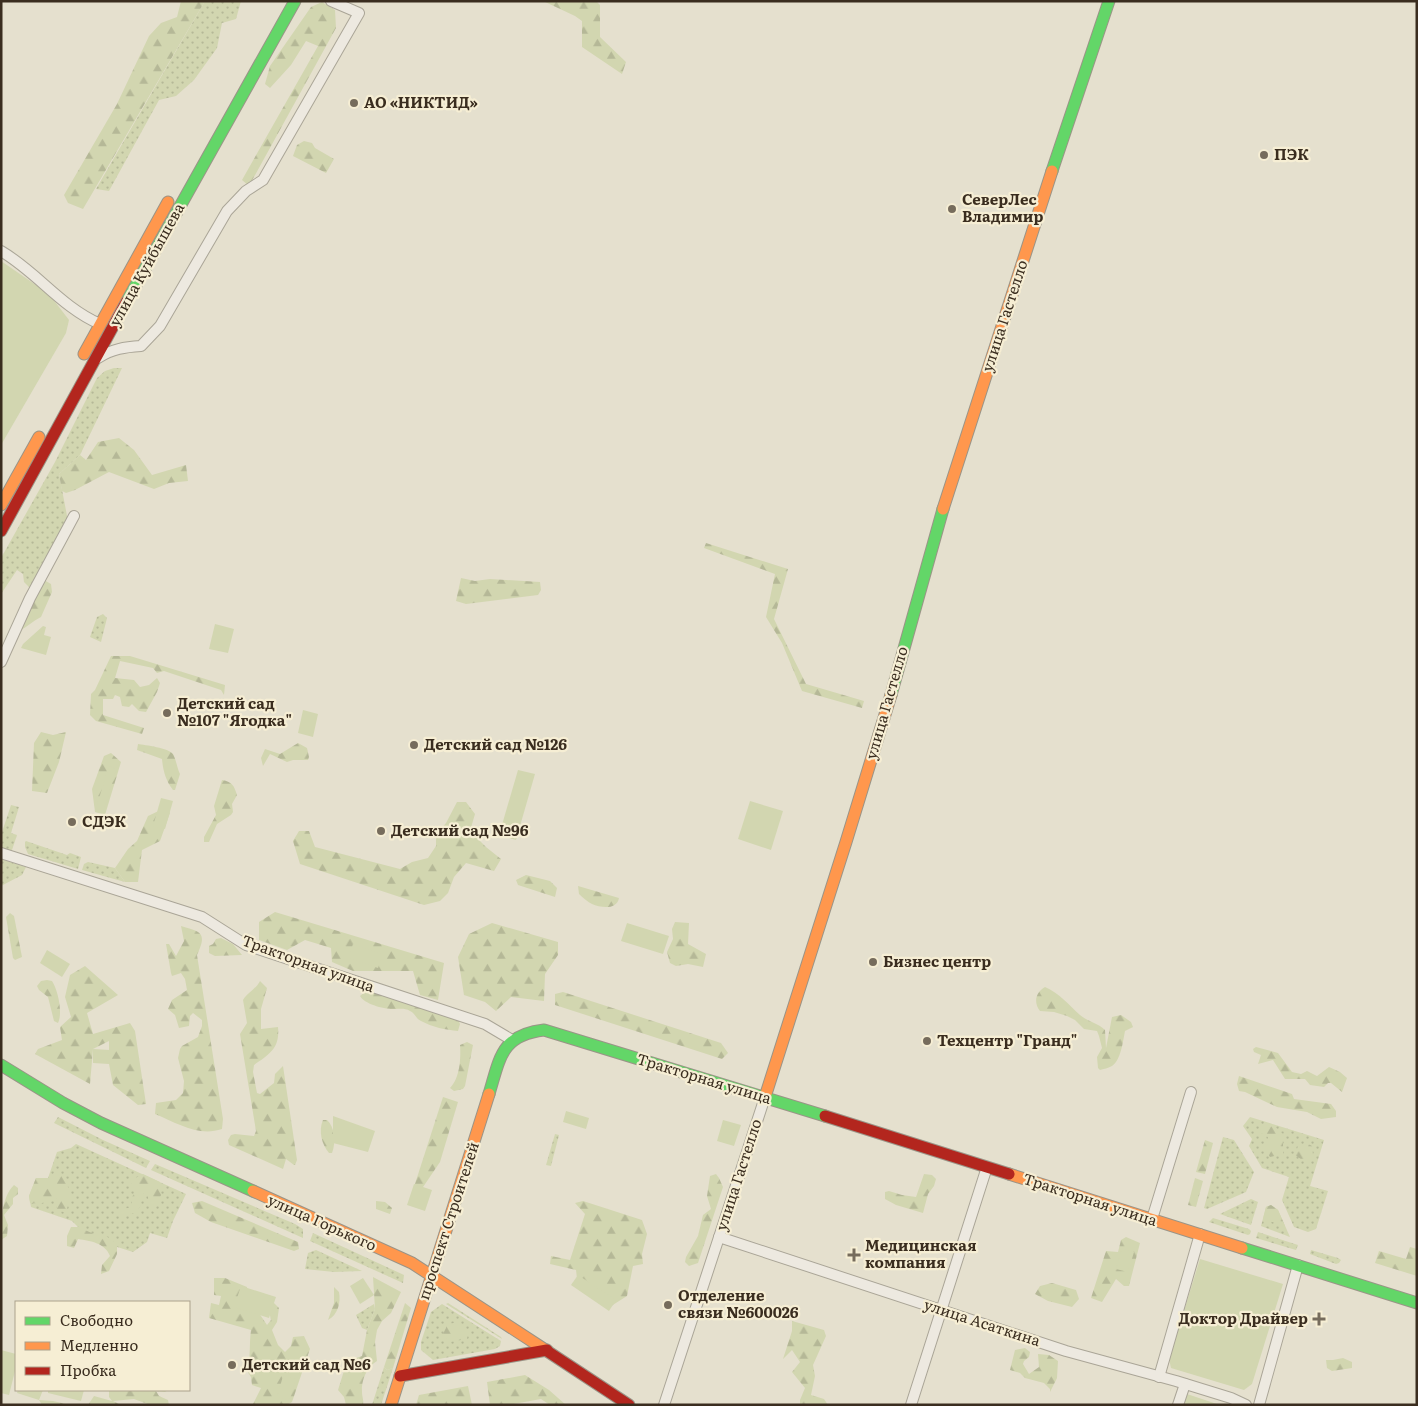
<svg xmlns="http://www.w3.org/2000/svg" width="1418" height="1406" viewBox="0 0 1418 1406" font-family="Literata,serif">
<defs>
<pattern id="grass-dots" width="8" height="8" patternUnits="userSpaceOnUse" patternTransform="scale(1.25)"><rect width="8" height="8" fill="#d2d6b0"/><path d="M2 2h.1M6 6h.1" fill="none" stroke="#b5b897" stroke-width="1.8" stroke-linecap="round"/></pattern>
<pattern id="forest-firs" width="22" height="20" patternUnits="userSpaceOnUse" patternTransform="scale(1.25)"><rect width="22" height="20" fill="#d2d6b0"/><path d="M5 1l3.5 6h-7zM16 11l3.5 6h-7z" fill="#b5b897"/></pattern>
</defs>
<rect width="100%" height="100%" fill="#e5e0ce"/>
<!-- grass -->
<g fill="url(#grass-dots)">
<polygon points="205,1 241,1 236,19 222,23 217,48 194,80 176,96 159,100 109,191 96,189"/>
<polygon points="114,368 122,368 80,455 59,474 68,521 38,571 38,576 30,588 24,582 23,574 17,570 1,594 1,558 55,462 97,378 105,371"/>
<polygon points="103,614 107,618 101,642 90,637 97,617"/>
<polygon points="11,805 19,807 11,833 17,835 12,850 4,850 2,848 1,835"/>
<polygon points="26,841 67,855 70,853 81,857 78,869 28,854 25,847 25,842"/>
<polygon points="1,859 26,867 22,875 1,886"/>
<polygon points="88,862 115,868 125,882 82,870 84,864"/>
<polygon points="58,1117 103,1140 150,1161 146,1168 54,1123"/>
<polygon points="1250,1117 1324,1140 1310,1186 1328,1191 1316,1229 1308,1232 1294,1227 1282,1200 1289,1177 1262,1168 1249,1146 1252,1139 1243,1126"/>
<polygon points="555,1134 559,1135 551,1166 546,1165"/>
<polygon points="1223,1137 1234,1140 1254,1172 1246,1192 1207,1209 1204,1208"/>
<polygon points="76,1144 186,1194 173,1221 167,1238 150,1233 147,1242 133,1252 89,1238 72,1221 31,1207 29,1196 36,1178 48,1178 57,1152 71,1148"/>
<polygon points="155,1164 295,1224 303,1229 303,1238 151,1170"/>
<polygon points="1251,1199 1258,1202 1251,1225 1220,1214"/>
<polygon points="1271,1205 1278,1210 1290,1237 1261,1226 1266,1207"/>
<polygon points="1213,1218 1249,1229 1251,1231 1250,1234 1248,1235 1209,1222"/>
<polygon points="1258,1232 1298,1245 1296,1250 1256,1238"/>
<polygon points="313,1233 404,1275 403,1283 310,1241"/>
<polygon points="316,1250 362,1271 334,1272 305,1269 308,1253"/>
<polygon points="1311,1250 1338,1258 1341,1260 1339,1263 1336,1264 1310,1254"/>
<polygon points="448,1303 501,1337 502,1339 446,1304"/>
<polygon points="374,1304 375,1309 367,1330 362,1328 356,1315"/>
<polygon points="442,1304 501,1341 500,1346 495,1349 433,1360 421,1350 421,1342 431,1312"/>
<polygon points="384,1367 387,1370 393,1368 381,1405 372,1405"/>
</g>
<!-- forest -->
<g fill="url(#forest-firs)">
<polygon points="181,1 205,1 83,209 68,203 64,195 117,104 149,36 161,23 177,17"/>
<polygon points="543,1 596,1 600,5 600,37 626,62 622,74 582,47 582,21 575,16"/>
<polygon points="322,2 335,10 336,28 249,186 242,180 318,46 306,41 291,65 270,88 265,84 270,66 311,7"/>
<polygon points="304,141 312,143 315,148 334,159 326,173 293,156 297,145"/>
<polygon points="119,438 134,450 152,475 186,465 188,481 169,483 154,489 109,472 75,490 66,493 62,491 59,474 80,455 86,460 98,442"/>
<polygon points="706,543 788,569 774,619 806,684 864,701 862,708 802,691 782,643 766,617 775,574 704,548"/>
<polygon points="461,578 475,581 490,579 540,582 541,590 538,595 466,604 456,601"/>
<path d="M44 580 51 584 52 592 41 617C33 621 27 627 19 631Z"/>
<polygon points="111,656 130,656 225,685 224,695 221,690 164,671 157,673 153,668 120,661 115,678 134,680 140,687 149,685 157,678 160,683 157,692 146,712 139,711 132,704 129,707 122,706 120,697 115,695 113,699 103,699 103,715 144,728 142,734 96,721 90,715 91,694 95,690"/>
<polygon points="41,732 53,735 66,732 59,762 47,793 32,791 34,743"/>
<polygon points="298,743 307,748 309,757 308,760 293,760 287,762 270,754 263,766 261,758 265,749 280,754"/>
<path d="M138 744C145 745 169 748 173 754 176 759 177 768 180 774L175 790H173C166 781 163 771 162 759L137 750Z"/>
<polygon points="111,753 121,762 105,815 95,812 92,789 104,756"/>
<path d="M222 780C233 782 234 786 237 795L232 804 233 812 231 815 217 824 209 842H204V837L216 815 214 806Z"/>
<polygon points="457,802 466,802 475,814 470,831 486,847 501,859 494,871 466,863 454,877 448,893 440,901 424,905 300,864 293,841 299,831 309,831 315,847 400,869 412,862 428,858 436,846 436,835 446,823"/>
<polygon points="167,807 170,813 160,841 142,850 138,882 125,882 115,868 128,849 137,841 148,816"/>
<polygon points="526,875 550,881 557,888 555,897 518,885 516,880"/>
<path d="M578 886 619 898C617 910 601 908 592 904 588 902 583 898 579 894Z"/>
<polygon points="275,912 444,963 438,1000 420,995 413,971 353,971 332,962 331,948 305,940 287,950 259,940 259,922"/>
<polygon points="10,913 14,916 22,957 15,960 13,958 6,917"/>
<polygon points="675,922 689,923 688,944 706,954 703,967 688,964 676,966 670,963 667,952 673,939 672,929"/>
<polygon points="492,923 558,942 558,955 545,974 544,1001 511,997 496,1011 485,1002 464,995 458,957 469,934"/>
<path d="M181 926C202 932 207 933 197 955L223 1119 222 1129C198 1137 177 1123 155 1114L156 1103 176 1100 183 1093 184 1081 178 1058 180 1049 182 1046 198 1037 202 1026V1020L193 1013 190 1016 189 1026 179 1028 175 1015 168 1009 172 1000 187 990 185 979 181 973 172 976 171 973 166 944H169L176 956 184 941Z"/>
<polygon points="221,938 233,944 242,955 215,956 209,953 209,946 213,944 216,939"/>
<polygon points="85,966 118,995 87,1013 93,1034 130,1023 135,1031 146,1104 138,1105 113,1085 109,1064 109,1041 93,1049 90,1084 35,1054 38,1049 62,1040 60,1027 71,1017 65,997 70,975"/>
<path d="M47 980 52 981C58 990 63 1013 58 1023L54 1021 48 997 39 990 37 986 41 981Z"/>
<path d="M260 981 267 988 261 1009V1029L278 1027C280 1048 270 1054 254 1065L253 1072 257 1093 260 1094 274 1083 275 1074 283 1066 297 1160 295 1165H294L286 1159 283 1169 229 1145 228 1140 231 1135 235 1134 254 1136 256 1131 240 1034 247 1023 243 1000C248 992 256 989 260 981Z"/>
<path d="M1045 987C1059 993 1069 1005 1080 1015 1088 1022 1098 1023 1105 1030L1106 1048 1112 1017 1121 1015 1131 1022 1133 1027 1125 1031C1123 1041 1121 1060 1112 1066 1109 1068 1103 1069 1100 1070L1098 1068 1097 1057 1102 1048 1099 1036 1097 1031 1084 1029 1075 1020 1067 1016 1054 1012 1040 1011C1033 1002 1036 992 1045 987Z"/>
<path d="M367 990 458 1019 460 1024 458 1031C446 1030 432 1027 421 1021 416 1019 415 1013 410 1011 405 1008 400 1009 395 1009 386 1010 364 1004 360 996Z"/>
<polygon points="563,992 721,1043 728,1053 722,1059 555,1005 555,994"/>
<path d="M467 1042 473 1045 465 1086 463 1089 454 1091 450 1088C460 1078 461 1058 460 1045Z"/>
<polygon points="1256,1047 1278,1053 1292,1072 1301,1074 1307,1071 1317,1076 1329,1067 1340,1072 1347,1078 1342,1092 1331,1083 1328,1083 1324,1087 1310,1085 1305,1079 1285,1079 1273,1060 1258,1064 1261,1055 1254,1052 1253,1049"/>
<polygon points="1239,1076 1292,1094 1294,1099 1331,1104 1336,1111 1336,1117 1321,1119 1307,1112 1277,1107 1245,1092 1239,1091 1237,1084"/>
<polygon points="443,1097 458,1102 440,1162 419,1193 413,1190"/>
<path d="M323 1120H327C335 1127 336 1143 332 1153H329C322 1145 318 1131 323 1120Z"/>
<polygon points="1261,1124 1275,1127 1283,1134 1283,1154 1270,1157 1265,1149 1268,1137 1259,1132 1259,1126"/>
<polygon points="1205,1140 1213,1143 1205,1174 1196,1172"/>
<polygon points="1306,1143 1312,1146 1313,1155 1308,1164 1295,1155 1298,1146"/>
<path d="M58 1170C64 1176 65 1184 71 1191L66 1213 56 1209 58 1200 53 1196C45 1204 41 1204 30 1203L29 1196 36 1178H48Z"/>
<polygon points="143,1174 160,1182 161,1195 154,1212 150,1208 147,1192 143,1194 140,1207 135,1213 119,1216 120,1210 132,1207 132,1197 136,1191 130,1181"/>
<polygon points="716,1174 719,1178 723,1187 698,1263 689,1266 685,1262 686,1257 698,1236 703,1215 711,1209 707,1196 710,1176"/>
<polygon points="924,1174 932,1175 936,1179 934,1186 928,1194 923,1213 896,1205 885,1199 885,1192 889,1191 902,1195 916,1197"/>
<polygon points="1195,1178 1203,1181 1196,1207 1188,1205"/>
<path d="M14 1185 18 1188V1194L13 1198V1204L4 1215 8 1225 7 1236 1 1240C1 1222 1 1198 14 1185Z"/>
<polygon points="202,1201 298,1242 299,1249 294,1251 211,1222 195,1213 192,1203"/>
<polygon points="376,1201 385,1202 392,1208 390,1214 376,1209"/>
<polygon points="583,1201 642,1220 647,1234 642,1254 643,1264 633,1266 627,1296 608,1308 578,1287 576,1270 550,1264 551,1256 570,1260 585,1214 575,1203"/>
<polygon points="1271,1205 1278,1210 1285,1226 1263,1219 1266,1207"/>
<path d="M71 1227H78L94 1234 106 1236 117 1244V1254L109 1271 101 1274 102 1265 110 1256C105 1243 91 1241 78 1239L74 1248 67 1246V1236Z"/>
<polygon points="1126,1237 1140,1243 1129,1286 1124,1286 1116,1279 1102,1302 1091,1298 1106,1251 1118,1252 1121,1240"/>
<polygon points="1410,1247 1417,1249 1417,1276 1375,1263 1379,1251 1406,1259"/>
<path d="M373 1277 401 1292 391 1313 382 1321 377 1330 375 1342 377 1361C367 1367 361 1380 362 1392 362 1397 364 1400 363 1405H346L344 1397 338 1390 347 1361 362 1356 367 1330 375 1309Z"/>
<path d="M214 1278H225L247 1287 248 1303 259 1313 267 1325 271 1320 268 1307 273 1302 279 1308 277 1322 272 1330 278 1345 285 1352 291 1346 293 1337 304 1336 310 1349 292 1402 287 1405H247L253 1404 261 1388 252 1385 251 1377 247 1371C251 1358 249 1344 251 1330L209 1318 211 1303 219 1305 221 1296 214 1295Z"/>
<polygon points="1052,1283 1076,1290 1079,1299 1072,1307 1048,1301 1035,1294 1040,1286"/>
<path d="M334 1287 339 1292C341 1302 338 1315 328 1320L334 1303Z"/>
<polygon points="405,1303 411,1308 393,1368 387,1370 384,1367"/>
<polygon points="792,1321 824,1330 826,1336 813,1365 815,1376 811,1395 824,1399 828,1405 800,1405 800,1400 805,1388 792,1372 800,1362 792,1350 783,1359 792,1331"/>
<polygon points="453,1323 457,1323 468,1332 467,1339 449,1342 443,1334 447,1326"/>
<polygon points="1025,1348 1030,1352 1029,1357 1024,1361 1023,1364 1029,1374 1039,1367 1038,1354 1049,1355 1058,1361 1057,1378 1050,1392 1050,1389 1044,1383 1025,1378 1020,1373 1010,1370 1015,1350"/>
<polygon points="1343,1358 1352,1362 1352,1368 1332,1371 1327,1368 1326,1360 1333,1360"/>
<polygon points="525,1375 549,1390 566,1405 550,1405 541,1399 508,1405 490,1405 487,1382"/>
<polygon points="468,1386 472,1405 416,1405 419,1395"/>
<polygon points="109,1390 168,1390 165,1392 156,1391 159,1396 168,1400 169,1405 150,1405 134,1399 113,1401 121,1405 88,1405 94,1396 112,1401 109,1397"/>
<polygon points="39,1400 53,1401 70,1405 42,1405"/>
</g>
<!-- green -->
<g fill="#d2d6b0">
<polygon points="1,261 49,294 69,320 66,333 1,445"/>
<polygon points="215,624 234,629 228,653 209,649"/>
<polygon points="43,626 46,627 44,635 51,637 46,655 21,648 23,644"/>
<polygon points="303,710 318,714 313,737 298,733"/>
<polygon points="109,766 116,769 104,810 96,808"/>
<polygon points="518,770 535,774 516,840 499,835"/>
<polygon points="161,798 173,801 165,829 153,826"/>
<polygon points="750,801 783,811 771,850 738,839"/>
<polygon points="627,923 669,936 663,954 621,941"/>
<polygon points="353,944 383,954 378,968 348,958"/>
<polygon points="47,950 70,964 62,977 40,963"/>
<polygon points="93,1049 110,1050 109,1064 93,1063"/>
<polygon points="566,1111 589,1118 586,1129 563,1122"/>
<polygon points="333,1116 375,1131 368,1152 333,1143"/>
<polygon points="723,1120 741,1125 734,1146 717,1141"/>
<polygon points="414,1184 432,1190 425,1211 407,1205"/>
<polygon points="1122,1248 1134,1252 1128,1272 1116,1269"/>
<polygon points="1200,1259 1283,1284 1252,1384 1244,1390 1171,1368 1169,1359"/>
<polygon points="578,1275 616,1300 609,1311 571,1285"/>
<polygon points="363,1278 374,1295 360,1304 350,1286"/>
<polygon points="241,1286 276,1297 269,1318 234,1307"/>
<polygon points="1,1350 16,1354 16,1367 9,1395 1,1393"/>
<polygon points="283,1376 296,1379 289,1401 277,1397"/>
<polygon points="18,1390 43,1390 39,1400 17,1393"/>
<polygon points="48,1390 84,1390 81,1401 48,1393"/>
<polygon points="1187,1394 1217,1404 1217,1405 1184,1405"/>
</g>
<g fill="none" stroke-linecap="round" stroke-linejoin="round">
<defs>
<g id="street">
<path d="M1 251C37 272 61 307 100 324"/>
<path d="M98 358C112 349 125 347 141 346L160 326 227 211 246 191 263 180 359 13 331 1"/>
<polyline points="1,662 30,598 74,516"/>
<polyline points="1,853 202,917 246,945 485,1024 512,1040"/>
<polyline points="1152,1219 1191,1092"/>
<polyline points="719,1237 1066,1351 1176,1381 1231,1398 1246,1405"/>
<polyline points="1159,1377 1200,1234"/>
<polyline points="664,1405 765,1097"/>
<polyline points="911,1405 987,1167"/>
<polyline points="1178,1405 1185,1384"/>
<polyline points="1259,1405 1298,1265"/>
</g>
<g id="fast">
<polyline points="1052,171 1109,1"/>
<polyline points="127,301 295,1"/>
<polyline points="891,695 943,509"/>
<polyline points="1,1065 63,1103 101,1123 253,1191"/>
<path d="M489 1094C500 1058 501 1035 544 1030L825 1116"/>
<polyline points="1242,1248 1417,1303"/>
</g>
<g id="slow">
<polyline points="84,354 168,202"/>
<polyline points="1,505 39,437"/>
<polyline points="943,509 1052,171"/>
<polyline points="765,1097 846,842 891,695"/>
<polyline points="1009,1174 1242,1248"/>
<polyline points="253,1191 412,1263 547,1351"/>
<polyline points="391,1405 489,1094"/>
</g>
<g id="jam">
<polyline points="1,531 127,301"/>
<polyline points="825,1116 1009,1174"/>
<polyline points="547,1351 629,1405"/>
<polyline points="400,1376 547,1350"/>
</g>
</defs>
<!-- street casing -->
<use href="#street" stroke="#aaa597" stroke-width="12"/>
<!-- fast casing -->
<use href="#fast" stroke="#9a9487" stroke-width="13"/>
<!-- slow casing -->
<use href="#slow" stroke="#9a9487" stroke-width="13"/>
<!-- jam casing -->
<use href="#jam" stroke="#9a9487" stroke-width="13"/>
<!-- street -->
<use href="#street" stroke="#ede9e0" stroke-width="10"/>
<!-- fast -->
<use href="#fast" stroke="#63d668" stroke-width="11"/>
<!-- slow -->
<use href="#slow" stroke="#ff974d" stroke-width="11"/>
<!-- jam -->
<use href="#jam" stroke="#b3261e" stroke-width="11"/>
</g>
<!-- markers -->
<g fill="#766c5c" stroke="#f6eed4" stroke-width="2">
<circle cx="354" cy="103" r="5"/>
<circle cx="1264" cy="155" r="5"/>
<circle cx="952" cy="209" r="5"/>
<circle cx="167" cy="713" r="5"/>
<circle cx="414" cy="745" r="5"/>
<circle cx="72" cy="822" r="5"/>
<circle cx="381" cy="831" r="5"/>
<circle cx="873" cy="962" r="5"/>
<circle cx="927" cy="1041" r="5"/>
<path d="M851.5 1247.5h5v5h5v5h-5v5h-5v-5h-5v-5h5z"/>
<circle cx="668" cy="1305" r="5"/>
<path d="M1316.5 1311.5h5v5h5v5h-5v5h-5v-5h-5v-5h5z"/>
<circle cx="232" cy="1365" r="5"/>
</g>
<g text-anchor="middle" stroke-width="4.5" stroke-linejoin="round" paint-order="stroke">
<!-- poi labels -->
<g font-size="15" font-weight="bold" fill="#3a2d1f" stroke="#f6eed4" text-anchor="start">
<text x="364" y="108">АО «НИКТИД»</text>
<text x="1274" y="160">ПЭК</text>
<text x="962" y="205">СеверЛес<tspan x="962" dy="17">Владимир</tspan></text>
<text x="177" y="709">Детский сад<tspan x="177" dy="17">№107 "Ягодка"</tspan></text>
<text x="424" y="750">Детский сад №126</text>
<text x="82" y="827">СДЭК</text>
<text x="391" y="836">Детский сад №96</text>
<text x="883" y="967">Бизнес центр</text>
<text x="937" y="1046">Техцентр "Гранд"</text>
<text x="865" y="1251">Медицинская<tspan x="865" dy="17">компания</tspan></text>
<text x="678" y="1301">Отделение<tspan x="678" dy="17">связи №600026</tspan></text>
<text x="1308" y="1324" text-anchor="end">Доктор Драйвер</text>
<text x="242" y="1370">Детский сад №6</text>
</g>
<!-- street labels -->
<g font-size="15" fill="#3a2d1f" stroke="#f6eed4">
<text transform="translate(147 265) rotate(-61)" y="5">улица Куйбышева</text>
<text transform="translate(1005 316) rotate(-72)" y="5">улица Гастелло</text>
<text transform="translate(887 703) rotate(-74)" y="5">улица Гастелло</text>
<text transform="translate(308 964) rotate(20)" y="5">Тракторная улица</text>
<text transform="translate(704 1079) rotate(17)" y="5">Тракторная улица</text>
<text transform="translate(739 1175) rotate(-72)" y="5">улица Гастелло</text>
<text transform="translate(1090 1200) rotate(18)" y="5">Тракторная улица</text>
<text transform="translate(449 1221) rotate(-72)" y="5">проспект Строителей</text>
<text transform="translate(322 1223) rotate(24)" y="5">улица Горького</text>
<text transform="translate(982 1323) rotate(18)" y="5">улица Асаткина</text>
</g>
</g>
<!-- border -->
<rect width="1418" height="1406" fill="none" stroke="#3a2d1f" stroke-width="5"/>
<!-- legend -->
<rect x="15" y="1301" width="175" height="90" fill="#f6eed4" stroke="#aba18c"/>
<rect x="25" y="1317" width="25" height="8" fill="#63d668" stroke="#aba18c"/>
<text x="60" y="1326" font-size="15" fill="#3a2d1f">Свободно</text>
<rect x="25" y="1342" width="25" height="8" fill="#ff974d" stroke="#aba18c"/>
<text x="60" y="1351" font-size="15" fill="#3a2d1f">Медленно</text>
<rect x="25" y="1367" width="25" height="8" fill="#b3261e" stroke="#aba18c"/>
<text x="60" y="1376" font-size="15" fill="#3a2d1f">Пробка</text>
</svg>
